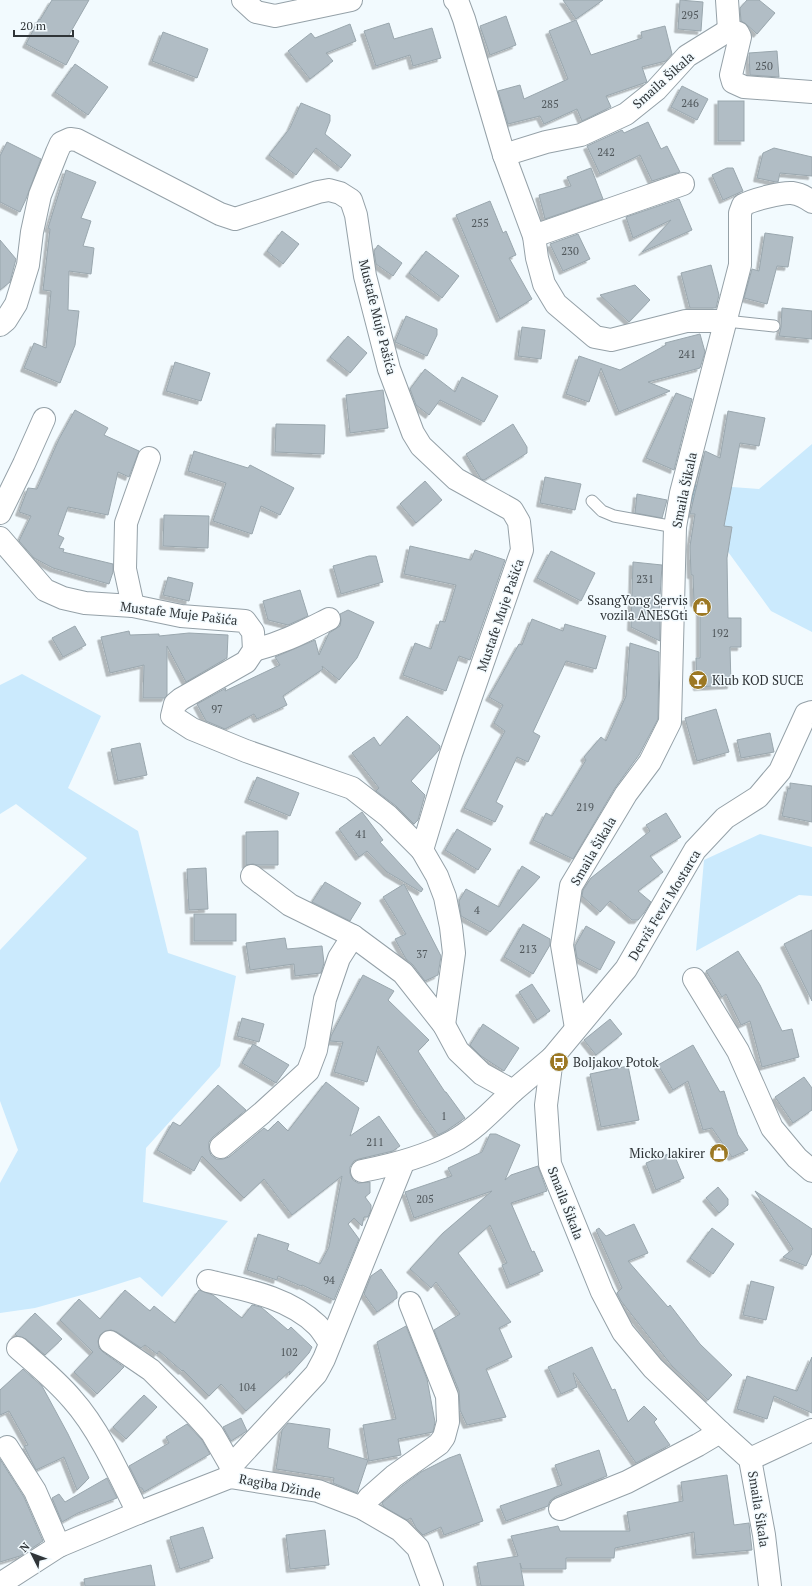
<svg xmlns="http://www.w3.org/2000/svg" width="812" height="1586" viewBox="0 0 812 1586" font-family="'PT Serif',serif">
<defs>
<filter id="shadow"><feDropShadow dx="-3.5" dy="3.5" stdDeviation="0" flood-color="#0004"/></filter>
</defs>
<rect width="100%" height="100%" fill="#f2fafe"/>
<!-- green -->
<g fill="#cbeafd">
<polygon points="812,444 812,632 771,611 678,483 759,489"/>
<polygon points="22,674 101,716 68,788 138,831 168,953 236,976 220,1066 146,1148 143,1202 228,1221 162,1297 140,1277 96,1291 35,1308 0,1313 0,1183 18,1150 0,1101 0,950 87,858 16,804 0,814 0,685"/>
<polygon points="760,834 812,847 812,896 799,895 696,951 704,860"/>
</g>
<!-- building -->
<g fill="#b1bdc5" stroke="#9aa7ae" filter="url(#shadow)">
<polygon points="52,0 89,0 69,35 79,41 66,65 26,44 39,19 40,20"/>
<polygon points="563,0 603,0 576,19"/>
<polygon points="680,0 703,2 701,31 678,29"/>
<polygon points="747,0 759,0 775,13 757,34 746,24 741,21 740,8"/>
<polygon points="506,16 516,45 490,55 480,26"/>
<polygon points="576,20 591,55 642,38 641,32 665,26 672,54 666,61 642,67 647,82 606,96 611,107 582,121 577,109 544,124 540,116 508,124 498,91 520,85 524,99 568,79 549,31"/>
<polygon points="389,23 394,39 432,28 441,58 413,66 410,55 376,66 364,31"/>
<polygon points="350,24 356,41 326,53 333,61 310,79 288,51 311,33 315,38"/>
<polygon points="163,32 208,49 197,78 152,61"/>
<polygon points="777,51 779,77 750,75 749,53"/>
<polygon points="75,64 108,87 88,115 55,92"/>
<polygon points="682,86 708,99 697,120 671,107"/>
<rect x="718" y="101" width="26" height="40"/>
<polygon points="301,103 330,115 330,121 325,134 351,155 341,168 316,148 296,175 269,155 290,128"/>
<polygon points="648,122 661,149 667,146 680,172 652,181 640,155 600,174 587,146 622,130 624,133"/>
<polygon points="7,142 41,159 26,199 20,212 0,202 0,156"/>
<polygon points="774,148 812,157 812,176 780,173 778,182 776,182 757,178 763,153"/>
<polygon points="591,168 603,199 545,219 539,195 571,186 567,177"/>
<polygon points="727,168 733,168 743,191 723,200 712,175"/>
<polygon points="66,170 96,182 81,218 91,221 83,246 94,248 91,274 69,271 68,310 79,311 75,345 60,383 24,368 34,343 46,348 51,291 43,290 50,229 48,228"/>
<polygon points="679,199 692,230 642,252 671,220 633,238 626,217"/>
<polygon points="490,201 503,233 506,231 516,255 509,258 532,299 500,319 456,215"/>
<polygon points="282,231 299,244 283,264 267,251"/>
<polygon points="765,233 793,237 788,267 777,266 767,304 744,298 752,269 759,271"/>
<polygon points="578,234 590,259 563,271 550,244"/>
<polygon points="0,240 16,259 10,282 0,290"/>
<polygon points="378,245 402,263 393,276 376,264 374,251"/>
<polygon points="426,251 459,276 442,298 409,273"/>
<polygon points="711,265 719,295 716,308 690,308 681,273"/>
<polygon points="635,285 650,300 629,322 600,295"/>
<polygon points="782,308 812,311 812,339 779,336 781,327"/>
<polygon points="406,316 437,329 437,335 427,356 395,342"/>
<polygon points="522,327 545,330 541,359 518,356"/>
<polygon points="700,334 705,352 700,368 648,382 670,391 619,412 601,368 589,402 566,394 579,356 620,370 666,345 665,343"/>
<polygon points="348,336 367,353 350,373 330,357"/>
<polygon points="175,362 210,373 201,401 166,391"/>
<polygon points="425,369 455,392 462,377 498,396 484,422 440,400 429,415 416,405 410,389"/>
<polygon points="383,390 388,428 350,433 346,395"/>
<polygon points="676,393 692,399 674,470 646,458"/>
<polygon points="75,410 108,428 104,435 139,451 129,477 118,472 108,515 68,507 58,535 64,538 59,548 64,549 63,552 113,564 113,572 109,584 53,568 34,558 19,541 31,516 19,512 28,488 37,489 59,439"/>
<polygon points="728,411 765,418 759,446 740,443 724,526 732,527 727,558 728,618 741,618 741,647 730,647 731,685 697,687 696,658 700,658 700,603 694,603 693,575 691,575 690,546 695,514 690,514 705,451 720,458"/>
<polygon points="276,424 325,425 324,454 275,452"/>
<polygon points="513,424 527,447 527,453 484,480 481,479 466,454"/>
<polygon points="194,451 248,468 250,465 294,488 280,515 261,506 252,534 213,521 226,483 188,471"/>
<polygon points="545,477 581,484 575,510 540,503"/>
<polygon points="425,481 442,500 416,523 400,504"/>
<polygon points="637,494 667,500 662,518 635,513"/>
<polygon points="164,515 209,516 208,548 163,546"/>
<polygon points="410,546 471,560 475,550 505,560 470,660 459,656 446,691 403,675 415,643 431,649 440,621 445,622 456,585 404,574"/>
<polygon points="551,551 595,573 581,601 537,578"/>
<polygon points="369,556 376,556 383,582 341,594 333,566"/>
<polygon points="633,562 662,565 659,613 660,613 660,641 631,627"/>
<polygon points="168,577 193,583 189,601 163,595"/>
<polygon points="300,590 308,616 288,625 268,620 263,601"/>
<polygon points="348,610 374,622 357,658 339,680 322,666 323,669 283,696 287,705 257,719 254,714 225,729 206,721 197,704 226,688 225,691 280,665 275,657 315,640 319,655 329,633 340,626 341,620 340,614"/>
<polygon points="532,619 563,631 565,624 606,636 596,669 566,661 533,732 540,736 528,762 517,757 496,802 503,806 495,822 464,808 505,731 494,723 503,705 489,697 519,644 522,645"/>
<polygon points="75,626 86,645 63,657 52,638"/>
<polygon points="129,631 130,635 159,634 159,636 189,633 228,635 227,658 186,682 167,646 167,695 165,698 143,698 144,665 110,673 101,637"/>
<polygon points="630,643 659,652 658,719 639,755 615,788 573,859 533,840 546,813 552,816 586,760 584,757 601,737 606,741 626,696"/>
<polygon points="716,709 729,752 697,761 685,718"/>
<polygon points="407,716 440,746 439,750 411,781 425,795 418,820 414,824 396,806 376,791 379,788 352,753 374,737 380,746"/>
<polygon points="770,733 774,752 741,758 737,740"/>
<polygon points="140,743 147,775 118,781 111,749"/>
<polygon points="257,777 299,793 290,816 248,799"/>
<polygon points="790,783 812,786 812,822 782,816 788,788 790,789"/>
<polygon points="362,812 383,840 380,842 423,889 421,892 387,872 367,851 359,857 339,829"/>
<polygon points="666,813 681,837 650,856 663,872 638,891 651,902 644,913 638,920 632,920 610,901 600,912 582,896 583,890 591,878 650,831 646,825"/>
<polygon points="457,829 491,849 478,870 445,850"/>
<polygon points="278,831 278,865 257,865 253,864 246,865 246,832"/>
<polygon points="522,866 540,877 490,932 461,916 459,901 466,889 499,907"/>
<polygon points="206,868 208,909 189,910 187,869"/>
<polygon points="325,882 361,903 350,921 312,902"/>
<polygon points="404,884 441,956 438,975 425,981 413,965 406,959 395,939 406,934 383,897"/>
<rect x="194" y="914" width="42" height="27"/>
<polygon points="523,924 550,939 550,945 533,974 504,957"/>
<polygon points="586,926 615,942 600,970 577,958 575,946"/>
<polygon points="812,930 812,1001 784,944"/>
<polygon points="285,938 287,949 322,946 324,963 321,973 295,976 294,964 250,970 246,943"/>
<polygon points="738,951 760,985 782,1031 792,1029 799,1057 762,1067 750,1021 741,1025 726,994 722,997 706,971"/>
<polygon points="363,975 394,991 388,1000 429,1040 418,1051 445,1092 446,1092 465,1118 446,1131 438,1135 418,1107 378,1046 367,1082 334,1072 343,1042 330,1041 331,1036"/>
<polygon points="532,984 550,1011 537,1020 519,992"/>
<polygon points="242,1018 264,1024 259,1042 237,1036"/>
<polygon points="610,1019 622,1034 596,1055 584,1040"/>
<polygon points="483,1024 519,1048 504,1071 481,1056 470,1045"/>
<polygon points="253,1044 289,1065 276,1083 242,1063"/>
<polygon points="693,1045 720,1092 724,1091 738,1135 748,1150 732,1157 712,1128 703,1130 688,1081 673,1090 658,1065"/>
<polygon points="628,1066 639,1120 601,1127 590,1074"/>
<polygon points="804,1077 812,1088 812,1110 793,1123 775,1097"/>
<polygon points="326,1082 359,1108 350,1136 379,1116 400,1146 393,1151 359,1159 354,1161 350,1167 350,1173 353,1180 358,1183 370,1182 370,1193 365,1197 371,1205 371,1210 368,1217 364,1217 362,1226 354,1218 348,1224 359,1239 334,1300 302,1285 301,1286 278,1276 277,1280 247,1270 258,1234 289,1244 287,1250 320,1264 329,1247 342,1176 292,1215 264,1179 244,1198 202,1156 194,1171 157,1150 173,1122 180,1126 218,1085 246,1110 213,1137 209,1142 209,1149 211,1155 216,1159 223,1159 229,1157 264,1128 268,1131 278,1121 288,1131"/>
<polygon points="490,1134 496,1134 520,1145 505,1180 511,1175 538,1166 547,1191 511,1203 532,1252 534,1251 543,1271 510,1285 502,1265 507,1263 490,1225 458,1253 511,1322 499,1328 512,1357 486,1369 506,1417 467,1425 460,1410 459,1391 434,1330 460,1314 436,1282 431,1288 410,1269 443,1233 492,1191 414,1218 405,1192 452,1176 448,1168 482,1152"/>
<polygon points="673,1152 684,1178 656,1190 646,1163"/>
<polygon points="718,1187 728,1199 728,1205 719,1213 706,1198"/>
<polygon points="755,1191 812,1229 812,1253 806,1266 783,1257 793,1249"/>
<polygon points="634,1224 648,1253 628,1261 668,1307 670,1305 700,1344 732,1375 708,1400 672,1366 621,1301 617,1293 622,1288 596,1230 599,1228 606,1236"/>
<polygon points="712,1228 734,1244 713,1274 690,1258"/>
<polygon points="381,1269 397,1292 397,1298 377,1312 364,1294 371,1276"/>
<polygon points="751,1281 774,1287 766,1320 743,1315"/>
<polygon points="125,1290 150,1311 154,1306 175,1323 199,1290 213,1295 242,1318 252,1305 261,1307 288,1330 291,1327 312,1347 309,1353 289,1375 290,1371 246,1411 221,1384 209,1396 183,1370 182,1371 159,1351 157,1354 145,1345 141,1348 117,1332 111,1330 105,1331 100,1335 98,1341 99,1348 103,1352 124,1367 97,1394 74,1372 93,1352 60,1320 79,1299 100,1319"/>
<polygon points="35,1313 62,1339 45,1355 26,1339 17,1336 15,1334"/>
<polygon points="406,1326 427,1379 435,1422 433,1432 398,1439 401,1455 369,1461 363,1425 396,1419 377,1342"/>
<polygon points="592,1347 612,1390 615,1389 628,1422 644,1406 657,1419 654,1422 670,1445 636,1463 574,1373 573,1373 577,1387 561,1394 548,1367"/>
<polygon points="812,1357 812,1413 774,1396 767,1419 737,1409 747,1376 797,1391"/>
<polygon points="23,1369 42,1386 68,1434 89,1478 77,1490 64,1457 36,1470 24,1446 28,1445 9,1411 0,1415 0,1390"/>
<polygon points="144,1395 157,1407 126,1439 113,1427"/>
<polygon points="241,1418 247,1431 231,1441 223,1427"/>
<polygon points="288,1423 330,1429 328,1448 368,1460 357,1493 333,1483 334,1478 276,1469 282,1430"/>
<polygon points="187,1424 202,1440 210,1454 144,1492 142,1488 140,1488 129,1466 169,1443 166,1437"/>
<polygon points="599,1450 607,1476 555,1497 550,1501 548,1506 506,1521 500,1506 562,1485 555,1465"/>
<polygon points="460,1454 483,1521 444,1535 441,1527 423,1535 416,1528 411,1518 407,1520 384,1507 382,1503 402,1486 421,1472 449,1458"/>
<polygon points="0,1459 24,1497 43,1541 20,1556 0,1562"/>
<polygon points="727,1475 734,1525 749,1523 752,1550 696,1555 694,1532 615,1548 614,1558 566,1558 566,1569 522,1569 520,1563 524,1586 481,1586 477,1563 518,1556 511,1536 558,1526 560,1531 630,1531 627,1512 683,1501 681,1482"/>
<polygon points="107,1478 117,1498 78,1513 62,1522 52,1498 59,1494 65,1502"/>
<polygon points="203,1527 213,1558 180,1569 170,1537"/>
<polygon points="325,1530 329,1565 290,1569 286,1535"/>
<polygon points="151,1565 155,1586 85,1586 84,1579"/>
</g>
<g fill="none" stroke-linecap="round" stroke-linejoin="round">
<defs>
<g id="lane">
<polyline points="726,321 774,326"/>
<polyline points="592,501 602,511 614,516 675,527"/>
</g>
<g id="street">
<polyline points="243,0 256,12 275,16 351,0"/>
<polyline points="455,0 458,3 464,19 504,155 534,236 537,258 544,284 556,304 595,337 611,340 686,321 726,321"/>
<polyline points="727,0 729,30"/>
<polyline points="729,30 738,33 740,37 731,75 733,82 744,87 812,92"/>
<polyline points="504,155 546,142 581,135 626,114 656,90 687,56 729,30"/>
<polyline points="534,236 683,184"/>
<polyline points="0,325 6,320 16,304 28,265 32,232 40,195 57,152 61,143 70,139 77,140 220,214 235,219 318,192 329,190 340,193 351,200 356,215 365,276 389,369 413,433 421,446 456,479 512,510 519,522 522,550 451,754 422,850 437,876 445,897 451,927 454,953 444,1025"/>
<polyline points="0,513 24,464 44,419"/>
<polyline points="0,538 45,590 63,598 85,603 133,606 181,616 245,621 253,632 254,650 246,662 181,699 175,704 172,716 192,729 246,751 352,788 388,816 422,850"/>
<polyline points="133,606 125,569 126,523 149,458"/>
<path d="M254 650C283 643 303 632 329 619"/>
<polyline points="252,876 290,905 353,936 403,973 444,1025 458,1051 482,1074 513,1091 552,1058"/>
<polyline points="694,979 738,1051 772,1128 797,1158 812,1171"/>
<path d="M576 1028 562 945 571 886 626 794 650 762 670 722 675 527 681 493 740 265V213L743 205C752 200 782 192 792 193 799 194 807 198 812 202"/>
<polyline points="221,1147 262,1113 308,1071 316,1050 325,999 339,958 353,936"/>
<path d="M362 1171C393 1165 424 1157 452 1142 475 1130 494 1109 513 1091"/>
<path d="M208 1281C246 1290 288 1297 317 1325 322 1330 326 1337 330 1343"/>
<polyline points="110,1342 151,1370 194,1413 212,1433 231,1466"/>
<path d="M18 1348C36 1364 56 1380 72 1399 99 1429 120 1476 138 1513"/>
<polyline points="7,1447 35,1491 59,1546"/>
<polyline points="750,1459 812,1430"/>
<polyline points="230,1477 231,1466 316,1374 324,1359 403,1163"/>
<polyline points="362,1508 369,1498 394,1476 439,1444 444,1437 448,1422 447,1396 410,1303"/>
<polyline points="560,1509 627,1482 698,1445 720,1432"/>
<polyline points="0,1584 59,1546 138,1513 230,1477 318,1491 362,1508 400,1530 418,1548 432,1586"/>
<polyline points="770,1586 764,1535 750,1459 720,1432 653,1368 623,1332 602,1292 550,1164 546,1105 552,1058 626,969 695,850 725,818 758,797 780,771 806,714 812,712"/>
</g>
</defs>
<!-- lane casing -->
<use href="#lane" stroke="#95a1a8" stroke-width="13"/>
<!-- street casing -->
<use href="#street" stroke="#95a1a8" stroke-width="24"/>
<!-- lane -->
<use href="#lane" stroke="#fff" stroke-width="11"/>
<!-- street -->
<use href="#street" stroke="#fff" stroke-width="22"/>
</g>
<!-- icons -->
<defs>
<symbol id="shop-disc" viewBox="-11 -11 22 22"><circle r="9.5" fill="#9c7824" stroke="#f2fafe"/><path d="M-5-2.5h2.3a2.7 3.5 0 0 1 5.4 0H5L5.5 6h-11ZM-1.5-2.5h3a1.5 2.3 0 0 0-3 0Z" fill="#fff"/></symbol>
<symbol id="bar-disc" viewBox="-11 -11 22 22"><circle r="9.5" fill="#9c7824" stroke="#f2fafe"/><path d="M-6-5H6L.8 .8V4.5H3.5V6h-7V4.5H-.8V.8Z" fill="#fff"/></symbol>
<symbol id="bus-disc" viewBox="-11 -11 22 22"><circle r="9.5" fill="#9c7824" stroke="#f2fafe"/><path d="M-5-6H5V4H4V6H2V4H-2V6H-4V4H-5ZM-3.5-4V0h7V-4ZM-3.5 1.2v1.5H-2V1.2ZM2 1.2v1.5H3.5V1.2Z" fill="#fff"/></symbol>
</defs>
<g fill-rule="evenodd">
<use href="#shop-disc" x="691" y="596" width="22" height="22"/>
<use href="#bar-disc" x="687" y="669" width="22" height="22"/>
<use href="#bus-disc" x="548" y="1051" width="22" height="22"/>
<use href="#shop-disc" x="708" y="1142" width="22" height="22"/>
</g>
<g text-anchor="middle" stroke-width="3" stroke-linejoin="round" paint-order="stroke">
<!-- number labels -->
<g font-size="11" fill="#50575b">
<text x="690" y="19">295</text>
<text x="764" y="70">250</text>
<text x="690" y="107">246</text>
<text x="550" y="108">285</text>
<text x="606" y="156">242</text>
<text x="480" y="227">255</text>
<text x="570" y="255">230</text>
<text x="687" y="358">241</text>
<text x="645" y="583">231</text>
<text x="720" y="637">192</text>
<text x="217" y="713">97</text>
<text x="585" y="811">219</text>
<text x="361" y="838">41</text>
<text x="477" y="914">4</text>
<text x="528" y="953">213</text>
<text x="422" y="958">37</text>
<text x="444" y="1120">1</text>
<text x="375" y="1146">211</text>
<text x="425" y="1203">205</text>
<text x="329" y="1284">94</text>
<text x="289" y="1356">102</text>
<text x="247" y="1391">104</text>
</g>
<!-- street labels -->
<g font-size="13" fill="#303538" stroke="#f2fafe">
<text transform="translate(663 80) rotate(-42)" y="5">Smaila Šikala</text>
<text transform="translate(378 317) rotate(76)" y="5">Mustafe Muje Pašića</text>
<text transform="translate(684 490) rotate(-78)" y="5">Smaila Šikala</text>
<text transform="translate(179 613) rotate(7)" y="5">Mustafe Muje Pašića</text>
<text transform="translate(500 615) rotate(-71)" y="5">Mustafe Muje Pašića</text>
<text transform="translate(593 851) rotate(-60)" y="5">Smaila Šikala</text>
<text transform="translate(664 905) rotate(-59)" y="5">Derviš Fevzi Mostarca</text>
<text transform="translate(566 1203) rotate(69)" y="5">Smaila Šikala</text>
<text transform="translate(280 1486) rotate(11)" y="5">Ragiba Džinde</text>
<text transform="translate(759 1509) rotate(81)" y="5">Smaila Šikala</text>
</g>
<!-- poi labels -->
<g font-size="13" fill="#303538" stroke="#f2fafe" text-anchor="end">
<text x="688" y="605">SsangYong Servis<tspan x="688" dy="15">vozila ANESGti</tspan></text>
<text x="712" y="685" text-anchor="start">Klub KOD SUCE</text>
<text x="573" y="1067" text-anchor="start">Boljakov Potok</text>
<text x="705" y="1158">Micko lakirer</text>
</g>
</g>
<!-- north arrow -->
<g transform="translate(32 1554) rotate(312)" stroke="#f2fafe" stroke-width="3" paint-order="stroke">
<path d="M0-3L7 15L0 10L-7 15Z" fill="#303538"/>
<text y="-6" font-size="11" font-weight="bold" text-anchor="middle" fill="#303538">N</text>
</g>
<!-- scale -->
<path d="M14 30v6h59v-6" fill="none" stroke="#303538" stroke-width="2"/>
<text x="20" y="30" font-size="12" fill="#303538" stroke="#f2fafe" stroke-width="3" paint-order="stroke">20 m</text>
</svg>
